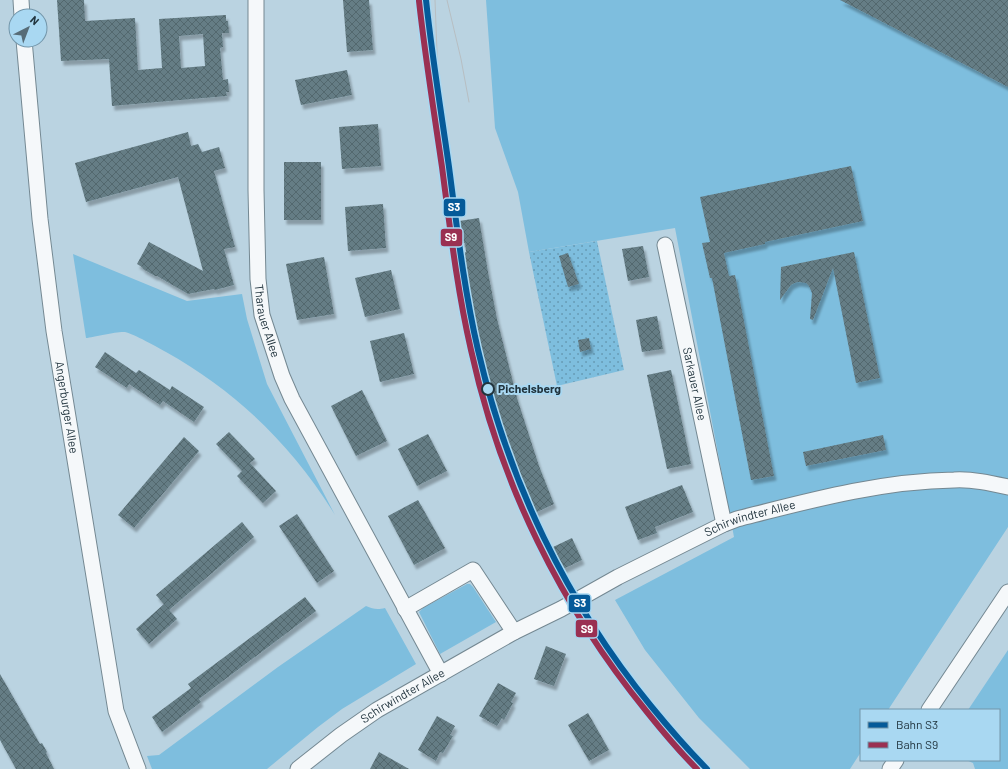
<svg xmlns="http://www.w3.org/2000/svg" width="1008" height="769" viewBox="0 0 1008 769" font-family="Barlow,sans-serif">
<defs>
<pattern id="garden-dots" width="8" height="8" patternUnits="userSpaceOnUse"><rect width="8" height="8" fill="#7ebede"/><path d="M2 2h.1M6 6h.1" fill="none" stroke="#679bb5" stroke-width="1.8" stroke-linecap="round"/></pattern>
<pattern id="building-cross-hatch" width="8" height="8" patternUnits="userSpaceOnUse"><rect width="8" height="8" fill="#657d85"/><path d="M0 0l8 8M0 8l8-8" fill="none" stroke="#53676e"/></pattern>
<filter id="shadow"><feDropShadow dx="2.5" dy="4.5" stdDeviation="1" flood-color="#0004"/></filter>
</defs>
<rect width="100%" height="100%" fill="#bad3e1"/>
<!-- green -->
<g fill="#7ebede">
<polygon points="486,0 1008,0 1008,527 888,710 861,710 861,752 850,769 750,769 699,718 645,650 615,600 734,537 675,228 529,252 518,192 495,128"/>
<path d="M73 254 187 301 242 294 247 319 267 384 335 515C293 446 236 391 166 352 157 347 134 334 125 332 118 331 94 337 86 338Z"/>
<polygon points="467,584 470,584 473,587 496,622 440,654 419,612 423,608"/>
<path d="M366 606C373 609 377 610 385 608L416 664 342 709 318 727 267 769H152L147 756 159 755 278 667Z"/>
<polygon points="1008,650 1008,769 975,769 973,763 966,760 999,760 999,710 968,710"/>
</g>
<!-- garden -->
<polygon fill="url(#garden-dots)" points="597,241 624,370 557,386 529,252"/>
<!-- building -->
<g fill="url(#building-cross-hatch)" fill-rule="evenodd" filter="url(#shadow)">
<path d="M57 0H84L85 21 135 18 138 70 162 68 159 19 226 15V21H228L229 33H222L223 47 220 48 223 80 228 79 229 92H226L227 96 112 106 109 59 61 61ZM203 34 205 66 181 68 179 36Z"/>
<polygon points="343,0 369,0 373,50 347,52"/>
<polygon points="840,0 1008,0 1008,87"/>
<polygon points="347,70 352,95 301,105 295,80"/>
<polygon points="378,124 381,166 342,169 339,127"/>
<polygon points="188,132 191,146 198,144 202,152 219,147 225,168 214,171 235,247 224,249 234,285 215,290 214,289 188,294 157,276 155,276 143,269 142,267 137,264 149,242 203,271 178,177 86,202 75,163"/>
<rect x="284" y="162" width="37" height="58"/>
<polygon points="851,166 863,221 765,242 765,244 724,253 729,276 735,275 774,476 751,480 712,278 710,278 702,243 710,242 700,197"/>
<polygon points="383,204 386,248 348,251 345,207"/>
<polygon points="479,218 488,272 497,319 517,398 539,466 554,504 535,513 509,445 489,384 475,320 464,253 466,252 465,243 462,243 459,221"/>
<polygon points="643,246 649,277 628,281 622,249"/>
<polygon points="854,252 880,378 856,383 833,268 813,320 810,319 812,293 809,286 806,283 798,282 795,283 791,285 780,300 781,267"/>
<polygon points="568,253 579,284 568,287 559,256"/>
<polygon points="324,257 334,314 297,320 286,264"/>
<polygon points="391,270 400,309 365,317 355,278"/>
<polygon points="657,316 663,349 642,352 636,320"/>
<polygon points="404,333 414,374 380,382 370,341"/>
<polygon points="589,338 591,349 580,352 578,340"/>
<polygon points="105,352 136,373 139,370 170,390 172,386 204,407 194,422 163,401 160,405 129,384 127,388 95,367"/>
<polygon points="671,370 691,464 667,469 647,375"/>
<polygon points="362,390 387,441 356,456 331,406"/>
<polygon points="229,432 255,459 250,463 276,491 263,503 237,476 242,471 216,444"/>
<polygon points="428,434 447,471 417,486 398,449"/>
<polygon points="883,435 886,450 806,466 803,452"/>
<polygon points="184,437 199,451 134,528 118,515"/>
<polygon points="682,485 693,512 655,527 657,533 638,540 625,507"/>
<polygon points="418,500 445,548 414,565 388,516"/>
<polygon points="297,514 334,571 317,583 279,526"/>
<polygon points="242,522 254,537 169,610 156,595"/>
<polygon points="572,538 582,560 561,570 551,548"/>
<polygon points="305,597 316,611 199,699 201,702 162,732 152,717 191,688 188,684"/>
<polygon points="164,604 177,619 149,644 136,629"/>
<polygon points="546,646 566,654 554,686 534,679"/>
<polygon points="0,674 40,744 42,743 47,752 46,753 54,769 16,769 0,740"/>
<polygon points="498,683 516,693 511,702 513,703 504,720 502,718 497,726 479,716"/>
<polygon points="588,713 609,750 589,761 568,725"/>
<polygon points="437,716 455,726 450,735 453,736 443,753 440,752 436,761 418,750"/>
<polygon points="379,752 409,769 370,769"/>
</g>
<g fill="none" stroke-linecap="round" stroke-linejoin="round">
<defs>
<g id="minor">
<polyline points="21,0 22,16"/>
<path id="s1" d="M256 0V190L258 279 262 315 282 376 292 399 441 674"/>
<path id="s2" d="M24 40 40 219 54 331 116 711 138 769"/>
<path id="s3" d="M665 245 724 524"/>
<polyline points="405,609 473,570 514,632"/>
<polyline points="929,710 1008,592"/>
<path id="s4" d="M298 769 341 735 377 710 514 632 561 609 618 577 724 524 737 519C808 501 880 481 954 480 972 479 990 483 1008 487"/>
<polyline points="890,769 896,760"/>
</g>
</defs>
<!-- minor casing -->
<use href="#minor" stroke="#748892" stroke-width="17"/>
<!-- minor -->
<use href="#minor" stroke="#f5f8fa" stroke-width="15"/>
<!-- tram -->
<g stroke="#b7bec2" stroke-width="1">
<polyline points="435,0 439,104"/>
<polyline points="447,0 461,59 469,102"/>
</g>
<defs>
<path id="rail-1" d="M426 0C432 56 441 111 449 167 457 228 464 289 478 350 508 480 566 602 651 706 669 728 687 749 707 769"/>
<path id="rail-2" d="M419 1C425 56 434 112 442 167 450 228 457 289 471 350 500 483 561 607 647 712 663 732 679 751 697 769"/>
</defs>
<!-- rail-1 casing -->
<use href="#rail-1" stroke="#a9d8f2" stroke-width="9"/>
<!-- rail-2 casing -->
<use href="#rail-2" stroke="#a9d8f2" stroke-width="9"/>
<!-- rail-1 -->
<use href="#rail-1" stroke="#055a99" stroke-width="6"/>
<!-- rail-2 -->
<use href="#rail-2" stroke="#9a3052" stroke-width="6"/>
</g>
<!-- markers -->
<circle fill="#a9d8f2" stroke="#21343e" stroke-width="2" cx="488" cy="389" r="6"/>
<g text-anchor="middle" stroke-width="4" stroke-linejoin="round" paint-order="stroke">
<!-- street labels -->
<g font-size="12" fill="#21343e" stroke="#a9d8f2">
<text dy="4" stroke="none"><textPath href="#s1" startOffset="322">Tharauer Allee</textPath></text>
<text dy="4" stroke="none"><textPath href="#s3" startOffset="142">Sarkauer Allee</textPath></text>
<text dy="4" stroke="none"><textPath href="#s2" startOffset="370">Angerburger Allee</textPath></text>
<text dy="4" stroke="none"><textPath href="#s4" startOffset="519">Schirwindter Allee</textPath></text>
<text dy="4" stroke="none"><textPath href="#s4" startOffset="128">Schirwindter Allee</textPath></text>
</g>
<!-- stop labels -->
<g font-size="12" font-weight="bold" fill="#21343e" stroke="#a9d8f2" text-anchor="start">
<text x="498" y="393">Pichelsberg</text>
</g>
</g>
<g stroke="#a9d8f2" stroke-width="1.5">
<rect x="443" y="198" width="23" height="19" rx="4" fill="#055a99"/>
<rect x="440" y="228" width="23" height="19" rx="4" fill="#9a3052"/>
<rect x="568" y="594" width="23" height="19" rx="4" fill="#055a99"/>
<rect x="575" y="619" width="23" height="19" rx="4" fill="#9a3052"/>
</g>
<g font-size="11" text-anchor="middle" font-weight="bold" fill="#fff">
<text x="454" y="211">S3</text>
<text x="451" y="241">S9</text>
<text x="580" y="607">S3</text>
<text x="587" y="633">S9</text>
</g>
<!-- legend -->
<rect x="860" y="709" width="140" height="52" fill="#a9d8f2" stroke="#7396aa"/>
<rect x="868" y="722" width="20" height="6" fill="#055a99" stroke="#7396aa"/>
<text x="896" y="729" font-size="12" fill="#21343e">Bahn S3</text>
<rect x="868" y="742" width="20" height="6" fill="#9a3052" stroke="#7396aa"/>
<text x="896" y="749" font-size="12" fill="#21343e">Bahn S9</text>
<!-- north arrow -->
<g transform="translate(28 28) rotate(42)"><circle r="19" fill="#a9d8f2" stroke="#7396aa"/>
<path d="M0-3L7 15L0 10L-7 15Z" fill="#576c77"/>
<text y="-6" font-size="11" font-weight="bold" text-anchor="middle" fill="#21343e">N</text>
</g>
</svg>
